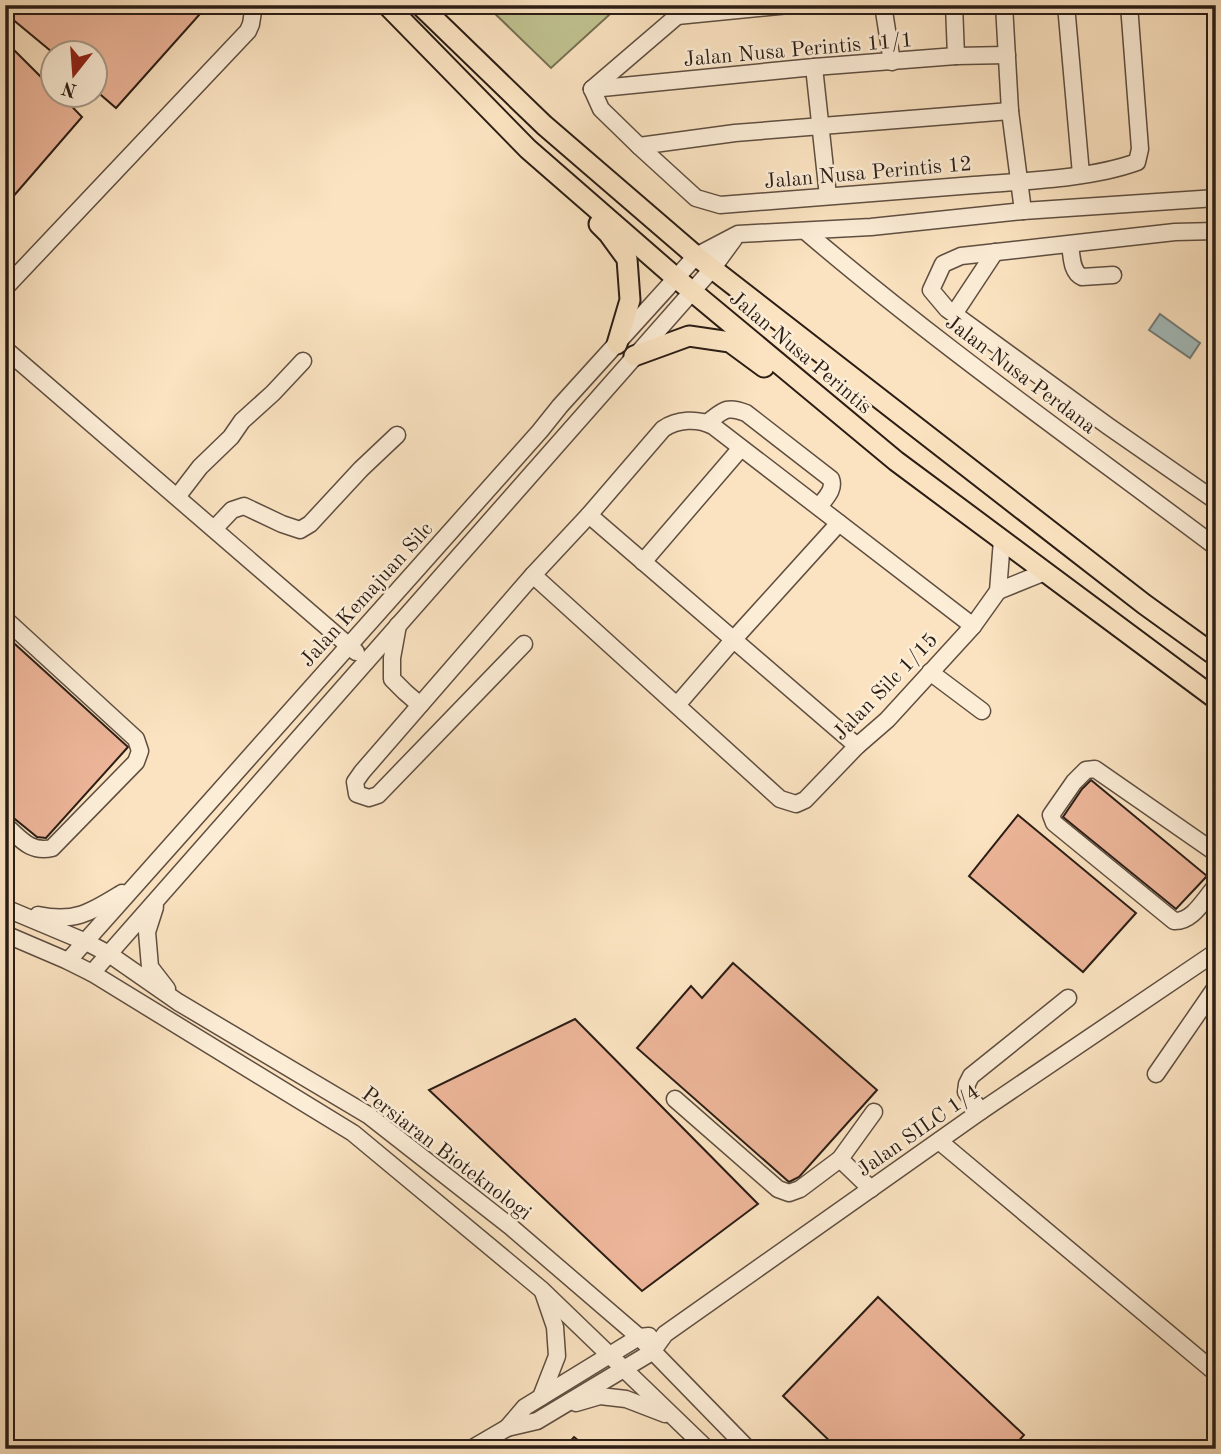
<svg xmlns="http://www.w3.org/2000/svg" width="1221" height="1454" viewBox="0 0 1221 1454" font-family="'Old Standard TT',serif">
<rect width="100%" height="100%" fill="#fbe3c1"/>
<filter id="stains"><feTurbulence type="fractalNoise" baseFrequency=".00286" numOctaves="4"/><feColorMatrix values="0 0 0 0 .2 0 0 0 0 .09 0 0 0 0 .02 0 0 0 .5 -.17"/></filter>
<radialGradient id="worn" r=".72"><stop offset=".6" stop-color="#630" stop-opacity="0"/><stop offset="1" stop-color="#630" stop-opacity=".3"/></radialGradient>
<!-- green -->
<polygon fill="#c1c391" stroke="#767053" stroke-width="2" points="486,5 620,5 551,68"/>
<!-- water -->
<polygon fill="#a2bcbc" stroke="#727c79" stroke-width="2" points="1160,314 1200,343 1190,358 1149,330"/>
<!-- building -->
<g fill="#edb599" stroke="#2b1d15" stroke-width="2">
<polygon points="5,5 208,5 116,108 94,89 94,52 52,52 5,13"/>
<polygon points="5,41 52,88 52,94 60,94 82,117 5,206"/>
<polygon points="5,635 128,747 46,838 37,837 5,811"/>
<polygon points="1091,780 1207,876 1176,909 1063,817 1082,789"/>
<polygon points="1018,815 1136,913 1083,972 969,876"/>
<polygon points="733,963 877,1090 799,1177 789,1182 637,1048 691,986 702,998"/>
<polygon points="575,1019 758,1204 642,1291 429,1090"/>
<polygon points="878,1297 1024,1435 1011,1449 838,1449 783,1396"/>
<polygon points="574,1437 589,1449 563,1449"/>
</g>
<g fill="none" stroke-linecap="round" stroke-linejoin="round">
<defs>
<g id="minor">
<polyline points="883,5 892,62"/>
<polyline points="954,5 956,56"/>
<polyline points="1004,5 1010,111 1023,211"/>
<polyline points="1066,5 1081,174"/>
<polyline points="677,16 789,5"/>
<polyline points="814,67 828,196"/>
<path d="M592 89 601 109 639 146 696 198 720 205C804 198 889 192 974 185 1024 181 1090 179 1137 162L1140 149 1129 5"/>
<polyline points="592,89 814,67 956,56 1007,55"/>
<polyline points="592,89 690,5"/>
<polyline points="639,146 735,133 1010,111"/>
<path d="M805 231C936 343 1078 443 1216 547"/>
<polyline points="1216,231 1175,232 961,256 943,264 931,290 947,309 954,314 1108,426 1216,501"/>
<path d="M1070 245C1072 256 1071 272 1082 277L1113 275"/>
<polyline points="5,288 248,31 251,24 254,5"/>
<polyline points="954,314 995,252"/>
<polyline points="5,349 356,652"/>
<path d="M707 423C723 411 726 405 746 413L831 479C835 490 825 498 819 507"/>
<polyline points="177,497 200,467 231,437 242,421 273,393 303,361"/>
<polyline points="589,515 857,746"/>
<polyline points="214,529 232,510 244,506 282,524 300,530 310,524 361,469 397,435"/>
<polyline points="643,562 741,448"/>
<polyline points="533,575 780,799 796,804 805,800 857,746 887,720 973,626 998,591 1002,540"/>
<polyline points="998,591 1045,572"/>
<path d="M5 619 136 739 140 751 136 762 52 848C30 853 21 839 5 825"/>
<polyline points="398,625 392,658 392,679 405,692 420,705"/>
<path d="M524 644 378 795 369 798 357 794 355 782 362 772 533 575 589 515 663 429C677 419 698 418 713 426L973 626"/>
<polyline points="930,672 982,711"/>
<polyline points="677,705 734,639 839,523"/>
<path d="M1216 853 1095 769 1086 770 1074 782 1051 815 1054 823 1174 921C1193 922 1204 899 1216 886"/>
<polyline points="155,907 147,932 150,967 167,989"/>
<polyline points="5,908 86,942 109,954 178,1002 368,1115 511,1227 639,1337 748,1449"/>
<path d="M38 915C75 923 91 912 122 893"/>
<polyline points="5,934 68,961 92,973 353,1133 542,1290 707,1449"/>
<polyline points="68,961 540,431 560,406 696,256 738,234 871,227 1023,211 1216,198"/>
<polyline points="92,973 712,269 734,239"/>
<polyline points="1156,1074 1216,987"/>
<polyline points="675,1099 778,1189 789,1193 800,1189 840,1159"/>
<polyline points="981,1111 966,1092 967,1084 971,1076 1068,998"/>
<polyline points="939,1141 1216,1373"/>
<polyline points="871,1189 840,1159 874,1112"/>
<polyline points="541,1397 557,1356 555,1327 543,1292"/>
<polyline points="576,1403 600,1396 626,1399 665,1414"/>
<polyline points="507,1428 525,1407 639,1337 649,1336"/>
<polyline points="471,1449 507,1428 537,1421 652,1352 665,1334 981,1111 1216,952"/>
</g>
<g id="major">
<polyline points="387,5 528,149 676,278 896,461 1216,699"/>
<polyline points="420,5 544,125 696,256 1144,604 1216,656"/>
<polyline points="599,224 608,233 627,259 630,300 617,344"/>
<polyline points="634,356 689,336 730,342 764,367"/>
</g>
</defs>
<!-- minor casing -->
<use href="#minor" stroke="#5f4e40" stroke-width="19"/>
<!-- major casing -->
<use href="#major" stroke="#2b1d15" stroke-width="23"/>
<!-- minor -->
<use href="#minor" stroke="#fcedd7" stroke-width="16"/>
<!-- major -->
<use href="#major" stroke="#fbe3c1" stroke-width="19"/>
</g>
<g text-anchor="middle" stroke-width="5" stroke-linejoin="round" paint-order="stroke">
<!-- street labels -->
<g font-size="21" fill="#2b1d15" stroke="#fcedd7">
<text transform="translate(798 49) rotate(-5)" y="7">Jalan Nusa Perintis 11/1</text>
<text transform="translate(868 172) rotate(-5)" y="7">Jalan Nusa Perintis 12</text>
<text transform="translate(801 352) rotate(40)" y="7">Jalan Nusa Perintis</text>
<text transform="translate(1021 374) rotate(37)" y="7">Jalan Nusa Perdana</text>
<text transform="translate(366 594) rotate(-48)" y="7">Jalan Kemajuan Silc</text>
<text transform="translate(885 686) rotate(-46)" y="7">Jalan Silc 1/15</text>
<text transform="translate(918 1130) rotate(-35)" y="7">Jalan SILC 1/4</text>
<text transform="translate(447 1153) rotate(37)" y="7">Persiaran Bioteknologi</text>
</g>
</g>
<!-- margin -->
<rect width="1221" height="1454" fill="none" stroke="#fbe3c1" stroke-width="28"/>
<rect x="7" y="7" width="1207" height="1440" fill="none" stroke="#2b1d15" stroke-width="3.5"/>
<rect x="14" y="14" width="1193" height="1426" fill="none" stroke="#2b1d15" stroke-width="2"/>
<!-- north arrow -->
<g transform="translate(74 74) rotate(197)"><circle r="33" fill="#fcedd7" stroke="#a89a89" stroke-width="2"/>
<path d="M0-5L12 26L0 18L-12 26Z" fill="#8f2418"/>
<text y="-10" font-size="19" font-weight="bold" text-anchor="middle" fill="#2b1d15">N</text>
</g>
<rect width="100%" height="100%" filter="url(#stains)"/>
<rect width="100%" height="100%" fill="url(#worn)"/>
</svg>
